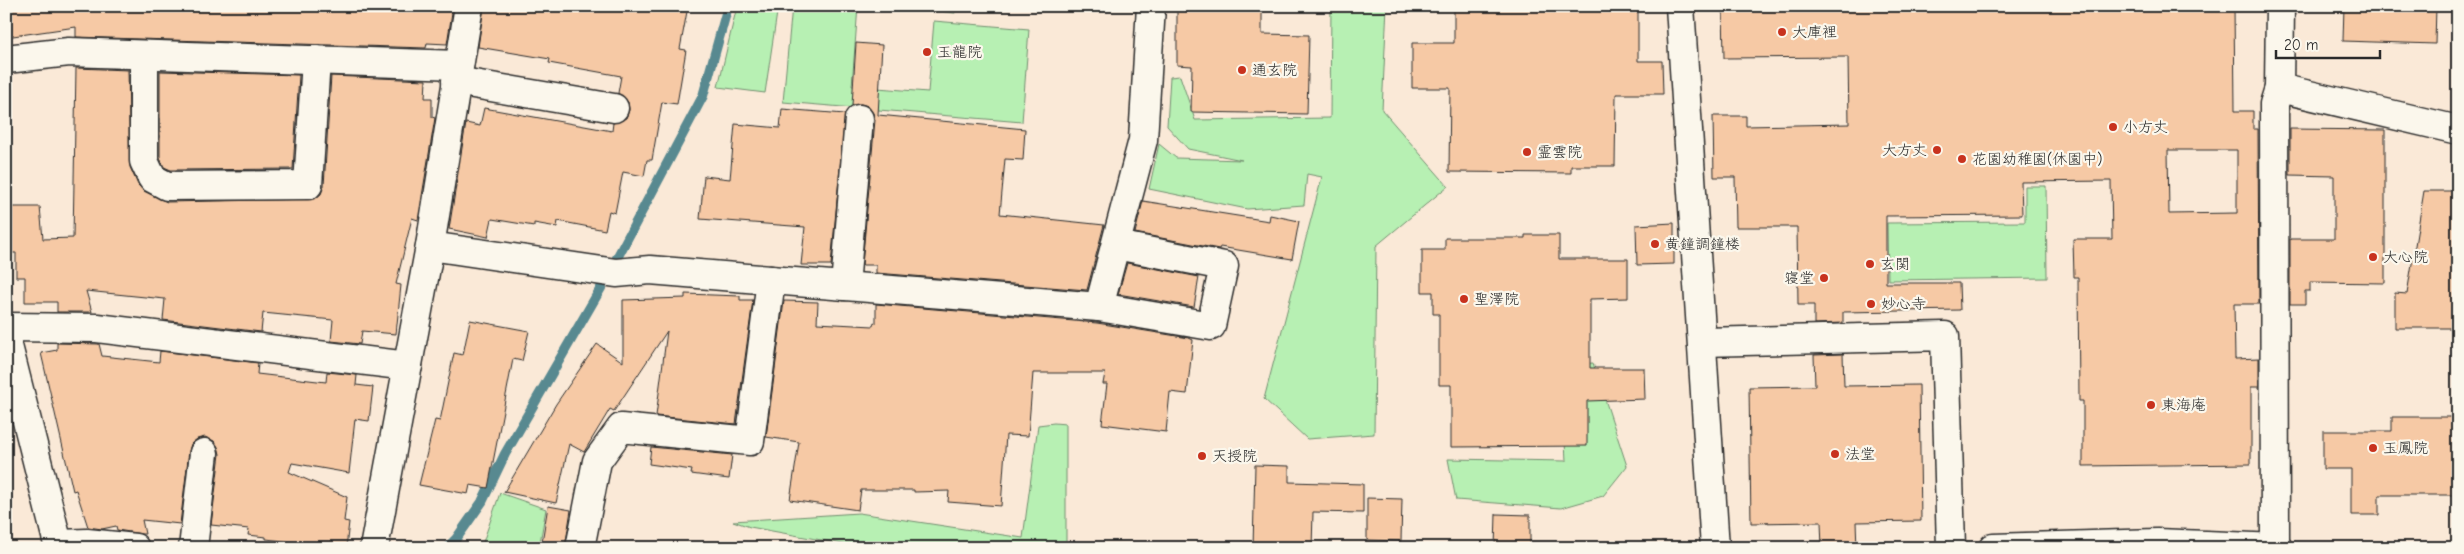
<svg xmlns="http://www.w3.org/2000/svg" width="2464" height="554" viewBox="0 0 2464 554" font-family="'Comic Neue','Klee One',sans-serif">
<rect width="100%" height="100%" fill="#fae9d7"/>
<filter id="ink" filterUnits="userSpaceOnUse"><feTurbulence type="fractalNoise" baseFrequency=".02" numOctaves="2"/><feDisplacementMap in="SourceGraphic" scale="10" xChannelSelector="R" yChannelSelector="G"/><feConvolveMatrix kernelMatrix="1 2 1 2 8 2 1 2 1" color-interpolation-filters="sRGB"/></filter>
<g filter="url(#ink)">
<!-- green -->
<g fill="#b7f0b3" stroke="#718e6f">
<polygon points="737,6 778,6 765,93 718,87"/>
<polygon points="792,6 858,6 852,86 928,92 934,21 1029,29 1022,122 783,102"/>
<polygon points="900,6 955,6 955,13"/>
<polygon points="1331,6 1387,6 1382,110 1448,186 1376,246 1374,434 1307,439 1264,399 1322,177 1307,174 1304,205 1247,209 1149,189 1159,144 1176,158 1242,160 1188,149 1167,126 1170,77 1180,76 1195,120 1330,118"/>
<polygon points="2025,186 2046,186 2047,278 1888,280 1887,223 2025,222"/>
<polygon points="1593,363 1627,466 1603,496 1561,508 1456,500 1448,459 1566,461 1561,365"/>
<polygon points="1054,423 1066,424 1066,546 1081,548 865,548 750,527 733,521 859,513 1023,538 1038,425"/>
<polygon points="500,493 546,509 539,548 481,548"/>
</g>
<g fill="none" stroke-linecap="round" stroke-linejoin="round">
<!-- stream -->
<polyline stroke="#598990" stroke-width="10" points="447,548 456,539 482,502 505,454 601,288 703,96 728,6"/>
</g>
<!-- building -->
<g fill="#f6c9a5" stroke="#2b2b2b" fill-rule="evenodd">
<polygon points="6,6 453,6 447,44 427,43 426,48 76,37 76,27 6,37"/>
<polygon points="484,6 688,6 680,49 686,50 677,104 662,102 652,160 647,160 644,176 623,172 615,213 609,211 605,230 558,221 557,227 534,223 534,226 492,219 488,237 449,229 466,123 480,126 484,108 612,131 613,123 626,118 629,110 628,102 618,93 621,76 549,63 550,59 478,47"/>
<polygon points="1229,6 1262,6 1262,34 1309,35 1307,114 1191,112 1192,66 1177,65 1177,7"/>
<polygon points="1454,6 1638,6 1638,61 1662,61 1663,94 1616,94 1615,166 1571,166 1571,173 1449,172 1450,88 1412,88 1412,43 1454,43"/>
<path d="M1723 6H2234L2235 111H2253V129H2258L2259 304H2234L2235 359 2259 358V387H2251V464L2083 466V401H2079L2078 277H2074L2073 239H2112L2111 181 2021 182 2022 215 1886 216V283H1959L1960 310 1843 312V323L1814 324V305H1798L1797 227H1736L1735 177H1714L1713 116H1746V126L1849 124 1848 57 1724 58ZM2168 150H2237V213L2169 214Z"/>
<polygon points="2344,6 2436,6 2435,44 2343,41"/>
<polygon points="856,43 882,45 878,115 1025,129 1023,160 1005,159 1000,214 1104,225 1087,290 876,273 876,265 862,265 875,120 873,113 868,106 861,104 852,105"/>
<polygon points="76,68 128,70 130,167 138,185 144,191 167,202 315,199 321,194 324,186 331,76 426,80 425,98 432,98 432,117 435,118 418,220 412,218 396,284 401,285 396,334 362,331 360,344 331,341 333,320 263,313 261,332 163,320 165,299 86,291 92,312 57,312 57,302 25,302 25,277 16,277 16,253 12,253 12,207 40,207 43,239 73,238"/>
<polygon points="160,71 299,75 293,169 171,170 164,167 160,158"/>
<polygon points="782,109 845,114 831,265 801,265 805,227 700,219 704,176 730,179 735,124 780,128"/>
<polygon points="2290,129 2385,130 2385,283 2310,282 2310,291 2305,291 2305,304 2290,304 2290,239 2334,239 2334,176 2290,175"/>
<polygon points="2424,191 2458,191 2458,328 2395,328 2395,293 2407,294"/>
<polygon points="1143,201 1269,221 1270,215 1299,221 1292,259 1220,247 1219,249 1135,233"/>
<polygon points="1674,223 1674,264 1637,265 1636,225"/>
<polygon points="1525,235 1559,235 1559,259 1628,259 1628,298 1590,299 1590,368 1644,368 1645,399 1587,401 1587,446 1451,447 1451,385 1439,385 1439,314 1433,314 1433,292 1422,292 1422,250 1445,250 1445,238 1525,238"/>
<polygon points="1127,263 1199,277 1194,307 1118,294"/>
<polygon points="685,294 740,296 740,300 753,300 736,424 656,416 667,331 614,411 610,409 584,452 569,444 556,503 504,492 556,404 597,344 623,362 623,300 685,298"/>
<polygon points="784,301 818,302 817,323 873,326 874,322 876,323 876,304 1097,323 1189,338 1193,340 1187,394 1170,392 1166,432 1102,424 1107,384 1103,384 1105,373 1033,373 1028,436 1006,435 1001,506 948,502 949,491 914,492 914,490 861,490 858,510 790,500 799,442 766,437"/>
<polygon points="470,320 529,331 522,361 513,359 488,488 470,485 468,494 419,485 435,420 440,421 454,353 463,355"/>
<polygon points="57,343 99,344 102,356 159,362 160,351 258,363 257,374 326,382 327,372 357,375 356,385 373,387 369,421 355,419 349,473 292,463 289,472 347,497 344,521 349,522 346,548 266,539 266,537 248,535 249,529 211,525 220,454 218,447 214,441 205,437 197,439 191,444 189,451 180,524 142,520 145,534 142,534 117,530 116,526 102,529 88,527 76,490 73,491 41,353 57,350"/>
<polygon points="1843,354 1844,386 1919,385 1921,521 1856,522 1857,548 1822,548 1821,522 1751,523 1749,387 1815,386 1814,355"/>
<polygon points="2392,417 2458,417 2458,495 2379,495 2379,515 2351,515 2351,469 2323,469 2323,431 2392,431"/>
<polygon points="651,447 732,455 729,479 691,474 692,470 649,464"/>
<polygon points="1255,465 1289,466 1289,482 1363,484 1363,513 1313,512 1312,548 1253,548"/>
<polygon points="1367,498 1402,499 1401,541 1367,540"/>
<polygon points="548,506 571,510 565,548 541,548"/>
<polygon points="1496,514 1530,515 1530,548 1495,548"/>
</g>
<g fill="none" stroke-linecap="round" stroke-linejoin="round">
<defs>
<g id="minor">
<polyline points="1680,6 1715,548"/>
<polyline points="144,55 144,161 152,178 167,186 308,185 316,60"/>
<polyline points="6,59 69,52 459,65"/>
<polyline points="456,81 614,108"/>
<polyline points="2279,88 2458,130"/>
<polyline points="430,246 616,273 650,270 1099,307 1211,326 1224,266 1116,245"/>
<polyline points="845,286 859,119"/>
<polyline points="1099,307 1143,140 1151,6"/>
<polyline points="6,327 97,328 408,366"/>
<polyline points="1703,342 1945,336 1951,548"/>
<polyline points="59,544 87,543 135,548"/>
<polyline points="2275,547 2274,104 2279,88 2280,6"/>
<polyline points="193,548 204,453"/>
<polyline points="374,548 430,246 469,6"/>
<polyline points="580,548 597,461 621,428 750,441 771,280"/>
<polyline points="1993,548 2157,543 2278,548"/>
</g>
<polyline id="major" points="6,338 59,548"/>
</defs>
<!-- minor casing -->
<use href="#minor" stroke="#2b2b2b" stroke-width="31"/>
<!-- major casing -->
<use href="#major" stroke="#2b2b2b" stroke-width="31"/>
<!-- minor -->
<use href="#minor" stroke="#fbf7ec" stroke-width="28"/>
<!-- major -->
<use href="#major" stroke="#fbf7ec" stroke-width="28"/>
</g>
</g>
<!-- markers -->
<g fill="#c8321e" stroke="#fbf7ec" stroke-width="2">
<circle cx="1782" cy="32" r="5"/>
<circle cx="927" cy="52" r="5"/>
<circle cx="1242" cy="70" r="5"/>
<circle cx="2113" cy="127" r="5"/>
<circle cx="1937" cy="150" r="5"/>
<circle cx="1527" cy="152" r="5"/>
<circle cx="1962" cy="159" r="5"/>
<circle cx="1655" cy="244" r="5"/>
<circle cx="2373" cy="257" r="5"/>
<circle cx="1870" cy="264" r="5"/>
<circle cx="1824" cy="278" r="5"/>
<circle cx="1464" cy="299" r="5"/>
<circle cx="1871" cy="304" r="5"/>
<circle cx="2151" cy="405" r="5"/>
<circle cx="2373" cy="448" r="5"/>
<circle cx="1835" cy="454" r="5"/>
<circle cx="1202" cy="456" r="5"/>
</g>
<g text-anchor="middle" stroke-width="4.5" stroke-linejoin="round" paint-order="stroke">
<!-- poi labels -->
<g font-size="15" fill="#2b2b2b" stroke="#fbf7ec" text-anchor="start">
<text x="1792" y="37">大庫裡</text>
<text x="937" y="57">玉龍院</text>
<text x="1252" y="75">通玄院</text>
<text x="2123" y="132">小方丈</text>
<text x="1927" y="155" text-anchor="end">大方丈</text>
<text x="1537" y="157">霊雲院</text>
<text x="1972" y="164">花園幼稚園(休園中)</text>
<text x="1665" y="249">黄鐘調鐘楼</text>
<text x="2383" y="262">大心院</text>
<text x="1880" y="269">玄関</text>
<text x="1814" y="283" text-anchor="end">寝堂</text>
<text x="1474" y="304">聖澤院</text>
<text x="1881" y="309">妙心寺</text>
<text x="2161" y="410">東海庵</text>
<text x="2383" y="453">玉鳳院</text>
<text x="1845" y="459">法堂</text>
<text x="1212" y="461">天授院</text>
</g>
</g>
<!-- margin -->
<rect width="2464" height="554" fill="none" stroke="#fbf7ec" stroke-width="25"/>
<rect x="12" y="12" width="2439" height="529" fill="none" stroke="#2b2b2b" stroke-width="2" filter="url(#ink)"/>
<!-- scale -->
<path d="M2276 50v8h104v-8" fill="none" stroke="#2b2b2b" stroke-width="2.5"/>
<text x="2284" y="50" font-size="15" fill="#2b2b2b" stroke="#fbf7ec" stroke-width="4" paint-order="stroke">20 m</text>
</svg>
